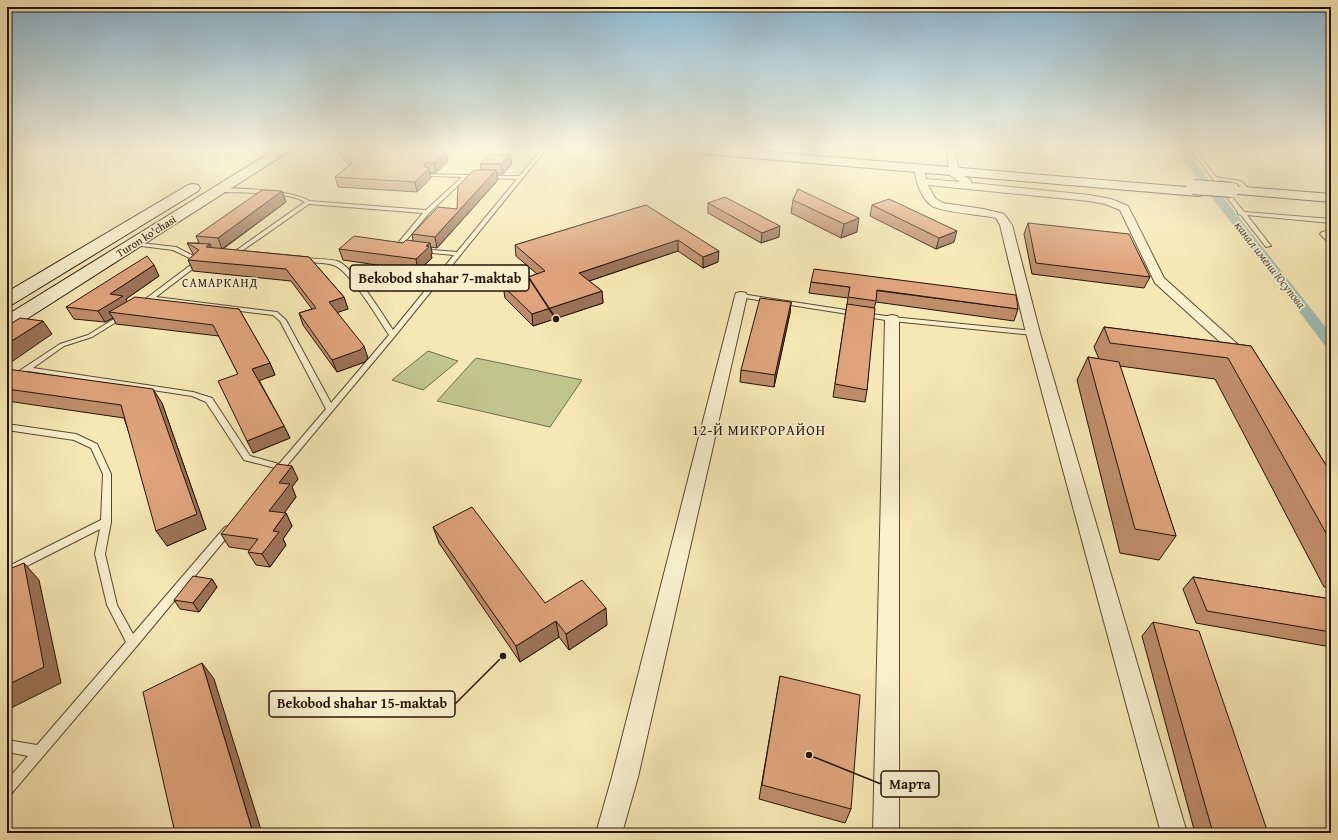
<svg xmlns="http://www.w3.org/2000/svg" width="1338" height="840" viewBox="0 0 1338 840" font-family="'Gentium Book Plus',serif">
<rect width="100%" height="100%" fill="#f6e8b4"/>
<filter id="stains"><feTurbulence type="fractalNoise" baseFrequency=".005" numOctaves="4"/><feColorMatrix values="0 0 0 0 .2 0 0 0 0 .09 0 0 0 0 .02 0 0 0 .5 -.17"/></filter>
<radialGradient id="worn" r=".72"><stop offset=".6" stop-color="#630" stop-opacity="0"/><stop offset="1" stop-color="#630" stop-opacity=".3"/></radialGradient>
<!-- green -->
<g fill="#c0c58b" stroke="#726c4a">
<polygon points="428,351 458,361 423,390 392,380"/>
<polygon points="476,358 582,380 550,427 437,401"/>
</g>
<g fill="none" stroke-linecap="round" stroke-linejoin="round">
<!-- canal -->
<polygon fill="#9fbfb5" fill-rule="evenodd" points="1175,149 1185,149 1331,334 1331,348 1326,347"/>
<defs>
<g id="lane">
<path d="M542 149H546L395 336 279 475H273L272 473 275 468 244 460 206 402 192 396 28 371 7 384V379L60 344 88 335 122 314H126V316L92 337 64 346 33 368 193 392 212 398 250 456 279 464 326 409 280 321 273 315 152 300 144 305H140V303L196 261 173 250 134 245 132 244V242L176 247 203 261 156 297 277 312 286 320 331 403 389 335C379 320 349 269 333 265 324 262 312 263 302 262L299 260 300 259C307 258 330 259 337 261 353 266 383 315 393 330L454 255 421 252 419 251V249L457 252 517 179 487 178 485 177V176H519Z"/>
<polygon points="1190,149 1194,149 1216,177 1241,181 1249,189 1249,191 1245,191 1237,183 1219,180 1244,212 1331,219 1331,223 1247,215 1271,246 1266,247 1241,215 1238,214 1238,212"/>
<path d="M428 174 468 175 470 176 467 177 429 213 404 243 406 246 410 247V249L402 248 398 243 423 213 309 204 236 255H232L231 254 305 202C288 191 240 193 219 192L216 190 217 189C235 187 295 191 309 201L426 210 462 177 430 176 428 175Z"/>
<polygon points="741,294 892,317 1033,331 1036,333 1033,335 892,321 739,297 738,296"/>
<polygon points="7,424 76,434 97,444 98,446 111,474 111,522 105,554 117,605 133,634 225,527 228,526 231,527 233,530 136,647 11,794 7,796 7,780 28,756 7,752 7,740 37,745 126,642 107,605 95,554 100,529 7,576 7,567 101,520 103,474 91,448 74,440 7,430"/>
</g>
<g id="street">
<path d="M946 149H954L960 174 971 180V183L1089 195 1111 199 1128 206 1164 278 1253 358 1251 361 1246 362 1241 361 1155 283 1120 210 1105 204 1089 201 928 185 935 198 943 203 983 209 1004 214 1012 225 1040 333 1187 833H1161L1026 333 1000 225 996 218C983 215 941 212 932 206 920 197 916 181 914 168L919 165 924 168 926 179 960 182 950 175Z"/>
<polygon points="1331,230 1331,242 1327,241 1320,234 1322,232"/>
<polygon points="741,292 746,293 747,296 638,777 622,833 596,833 612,777 735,296 736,293"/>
<polygon points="892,315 897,316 899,319 899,833 873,833 885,319 887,316"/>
</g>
<g id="secondary">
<polygon points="276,149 290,149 288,152 14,327 7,329 7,315"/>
<polygon points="688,149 735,149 1198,188 1203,189 1205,192 1203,195 1198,196 694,153 690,152"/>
<polygon points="193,184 198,185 200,188 198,191 13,304 7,305 7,292 188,185"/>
<polygon points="1232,186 1331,194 1331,202 1227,193 1225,190 1227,187"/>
</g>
</defs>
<!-- lane casing -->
<use href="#lane" stroke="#584833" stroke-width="2"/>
<!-- street casing -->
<use href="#street" stroke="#584833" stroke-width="2"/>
<!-- secondary casing -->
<use href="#secondary" stroke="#241308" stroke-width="2"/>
<!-- lane -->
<use href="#lane" fill="#f9f0ce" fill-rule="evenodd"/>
<!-- street -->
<use href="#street" fill="#f9f0ce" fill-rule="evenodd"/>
<!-- secondary -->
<use href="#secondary" fill="#f9f0ce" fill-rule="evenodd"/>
<defs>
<polyline id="secondary-bridge" points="1193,187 1232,190"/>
</defs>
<!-- secondary-bridge casing -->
<use href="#secondary-bridge" stroke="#241308" stroke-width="16" stroke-linecap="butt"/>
<!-- secondary-bridge -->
<use href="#secondary-bridge" stroke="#f9f0ce" stroke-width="14"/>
</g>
<!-- wall -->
<g fill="#c08d6b" stroke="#241308">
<polygon points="338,149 399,149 446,151 448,161 436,173 430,173 431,178 417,192 338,187 335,177 349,165 340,155"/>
<polygon points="480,164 512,164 503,174 497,174 498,180 437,248 431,247 432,253 431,255 432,258 418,271 343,260 339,249 403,243 413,241 412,234 457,209 481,170"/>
<polygon points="798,189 857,232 841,238 791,213 793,200"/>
<polygon points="286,202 223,249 309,257 344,297 348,309 337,312 368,358 365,362 337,372 303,325 299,313 312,309 291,281 193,271 188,260 194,255 193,254 187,243 199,243 196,236"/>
<polygon points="708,203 779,237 761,243 708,213"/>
<polygon points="646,205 718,262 703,268 678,251 589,281 602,291 603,303 533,326 505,298 503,286 537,274 516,256 515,245"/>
<polygon points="872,205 954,242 936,249 870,216"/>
<polygon points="1028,223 1150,277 1144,288 1032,274 1024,234"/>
<polygon points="159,276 126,299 127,302 239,309 270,363 275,375 259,380 284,426 290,438 253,453 238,374 219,336 116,324 113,318 105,322 74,319 66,307"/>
<polygon points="811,282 1018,309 1014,321 876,302 874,308 867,390 865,402 833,397 848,298 809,293"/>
<polygon points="791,302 790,313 774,387 740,382 741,370"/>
<polygon points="1104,327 1251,346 1331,473 1331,588 1324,587 1215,379 1120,366 1176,536 1159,560 1120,553 1077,380 1088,357 1099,359 1094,347"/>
<polygon points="7,369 162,403 206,529 167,546 124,418 7,401"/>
<polygon points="298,479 292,487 296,497 284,513 286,513 292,526 283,539 286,545 270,567 256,565 248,552 250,550 229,547 221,534"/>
<polygon points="433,527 545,603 607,625 569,650 559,637 520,662 439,543"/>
<polygon points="1193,577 1331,599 1331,647 1196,623 1183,589"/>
<polygon points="212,579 217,587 199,612 180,609 174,600"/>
<polygon points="1153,622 1268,833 1195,833 1142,636"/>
<polygon points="780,676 851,809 845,823 759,799"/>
</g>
<!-- shaded-wall -->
<g fill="#9c7357" stroke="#241308">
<polygon points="446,151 448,161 436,173 434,163"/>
<polygon points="510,155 512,164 503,174 501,164"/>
<polygon points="425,163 426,171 429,168 431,178 417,192 415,182"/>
<polygon points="496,170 498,180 437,248 435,237"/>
<polygon points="282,191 286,202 222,249 218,238"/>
<polygon points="859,218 857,232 841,238 844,224"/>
<polygon points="780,226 779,237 761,243 762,233"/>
<polygon points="957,231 954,242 936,249 939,238"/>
<polygon points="678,240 678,251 580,284 579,273"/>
<polygon points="430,243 432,253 431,255 432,258 418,271 416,259"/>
<polygon points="210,244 215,255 206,247"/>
<polygon points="719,251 718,262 703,268 703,257"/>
<polygon points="154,265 159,276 126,299 130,307 109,312 113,318 105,322 98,311 110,294"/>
<polygon points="602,291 603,303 533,326 532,314"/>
<polygon points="344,297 348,309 333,314 329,302"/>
<polygon points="791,302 790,313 774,387 775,375"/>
<polygon points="43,321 52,334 7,365 7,344"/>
<polygon points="364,346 368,358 365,362 337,372 332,360"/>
<polygon points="270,363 275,375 258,381 252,369"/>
<polygon points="153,389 162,403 206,529 167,546 156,531"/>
<polygon points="284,426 290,438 253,453 247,441"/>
<polygon points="292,466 298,479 292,487 296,497 276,524 269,511 279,483"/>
<polygon points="286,513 292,526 283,539 286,545 270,567 262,554 273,531"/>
<polygon points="24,563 39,580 61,683 7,710 7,685"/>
<polygon points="212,579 217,587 199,612 193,603"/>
<polygon points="606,608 607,625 569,650 566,634"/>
<polygon points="556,621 559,637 520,662 516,646"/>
<polygon points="202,663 214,679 262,833 253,833"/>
</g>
<!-- building -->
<g fill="#dfa47c" stroke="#241308">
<polygon points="340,149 399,149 446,151 434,163 425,163 425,167 429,168 415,182 335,177 352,163"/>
<polygon points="490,154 510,155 501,164 480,164"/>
<polygon points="474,170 496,170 435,237 412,234 438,207 457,209 458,186"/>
<polygon points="798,189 859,218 844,224 793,200"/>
<polygon points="262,190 282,191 218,238 196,236"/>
<polygon points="725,197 780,226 762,233 708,203"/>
<polygon points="889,199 957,231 939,238 872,205"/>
<polygon points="646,205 719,251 703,257 678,240 579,273 602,291 532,314 503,286 545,271 515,245"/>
<polygon points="1028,223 1129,234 1150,277 1036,263"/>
<polygon points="354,236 403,243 406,240 430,243 426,246 429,247 416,259 339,249"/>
<polygon points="187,243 210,244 206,247 309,257 344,297 329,302 364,346 360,350 332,360 299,313 316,308 286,269 188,260 199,250"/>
<polygon points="147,256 154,265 110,294 123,296 98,311 66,307"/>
<polygon points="814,269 1016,295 1018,309 877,290 876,301 848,297 850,287 811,282"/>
<polygon points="135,297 239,309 270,363 252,369 284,426 247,441 218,381 238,374 213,325 109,312"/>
<polygon points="760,298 791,302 775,375 741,370"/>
<polygon points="847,304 875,308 867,390 835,384"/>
<polygon points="20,318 43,321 7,344 7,326"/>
<polygon points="1104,327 1251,346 1331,473 1331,542 1228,358 1110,343"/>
<polygon points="1088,357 1119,362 1176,536 1135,529"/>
<polygon points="7,369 153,389 197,514 156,531 121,405 7,389"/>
<polygon points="277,464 292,466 279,483 290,484 269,511 286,513 273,531 279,532 262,554 248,552 258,539 221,534"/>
<polygon points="472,507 545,603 582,580 606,608 566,634 556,621 516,646 433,527"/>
<polygon points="24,563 44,667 7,685 7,570"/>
<polygon points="193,576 212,579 193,603 174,600"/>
<polygon points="1193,577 1331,599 1331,632 1207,611"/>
<polygon points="1153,622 1199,631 1268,833 1213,833"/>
<polygon points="202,663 253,833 175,833 143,692"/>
<polygon points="780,676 860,695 851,809 762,785"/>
</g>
<!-- sky -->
<linearGradient id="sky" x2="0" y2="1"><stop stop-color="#8bb8d4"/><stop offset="0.56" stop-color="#fbf5dd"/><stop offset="1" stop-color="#fbf5dd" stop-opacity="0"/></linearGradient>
<rect width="1338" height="266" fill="url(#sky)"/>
<g text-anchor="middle" stroke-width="3.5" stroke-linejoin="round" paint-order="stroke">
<!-- far-street labels -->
<g font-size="11" fill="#241308" stroke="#f9f0ce">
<text transform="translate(146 236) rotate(-32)" y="4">Turon ko'chasi</text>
</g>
<!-- far-water labels -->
<g font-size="12" font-style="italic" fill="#4f4f45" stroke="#f9f0ce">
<text transform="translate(1270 265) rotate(52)" y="4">канал имени Юсупова</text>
</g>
<!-- far-neighbourhood labels -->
<g font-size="12" letter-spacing="1" fill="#241308" stroke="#f9f0ce">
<text x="220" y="287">САМАРКАНД</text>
</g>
<!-- neighbourhood labels -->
<g font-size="14" letter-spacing="1" fill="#241308" stroke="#f9f0ce">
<text x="759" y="435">12-Й МИКРОРАЙОН</text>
</g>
</g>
<!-- callouts -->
<path fill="none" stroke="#241308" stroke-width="1.5" d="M556 319L529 278M503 656L455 704M809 755L881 784"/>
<g fill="#241308" stroke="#f9f0ce" stroke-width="1.5">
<circle cx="556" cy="319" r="4"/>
<circle cx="503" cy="656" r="4"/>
<circle cx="809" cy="755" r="4"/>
</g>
<g fill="#f9f0ce" stroke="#241308" stroke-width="1.5">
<rect x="350" y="265" width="179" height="26" rx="4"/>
<rect x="269" y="691" width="186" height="26" rx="4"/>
<rect x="881" y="771" width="58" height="26" rx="4"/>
</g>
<g font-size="14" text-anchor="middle" font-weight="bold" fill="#241308">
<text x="440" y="283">Bekobod shahar 7-maktab</text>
<text x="362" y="708">Bekobod shahar 15-maktab</text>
<text x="910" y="789">Марта</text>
</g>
<!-- margin -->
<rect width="1338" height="840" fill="none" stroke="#f6e8b4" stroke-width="24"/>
<rect x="8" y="8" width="1322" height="824" fill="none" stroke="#241308" stroke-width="2"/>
<rect x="12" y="12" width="1314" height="816" fill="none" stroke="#241308"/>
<rect width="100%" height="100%" filter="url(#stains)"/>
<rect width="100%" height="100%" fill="url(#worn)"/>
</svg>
